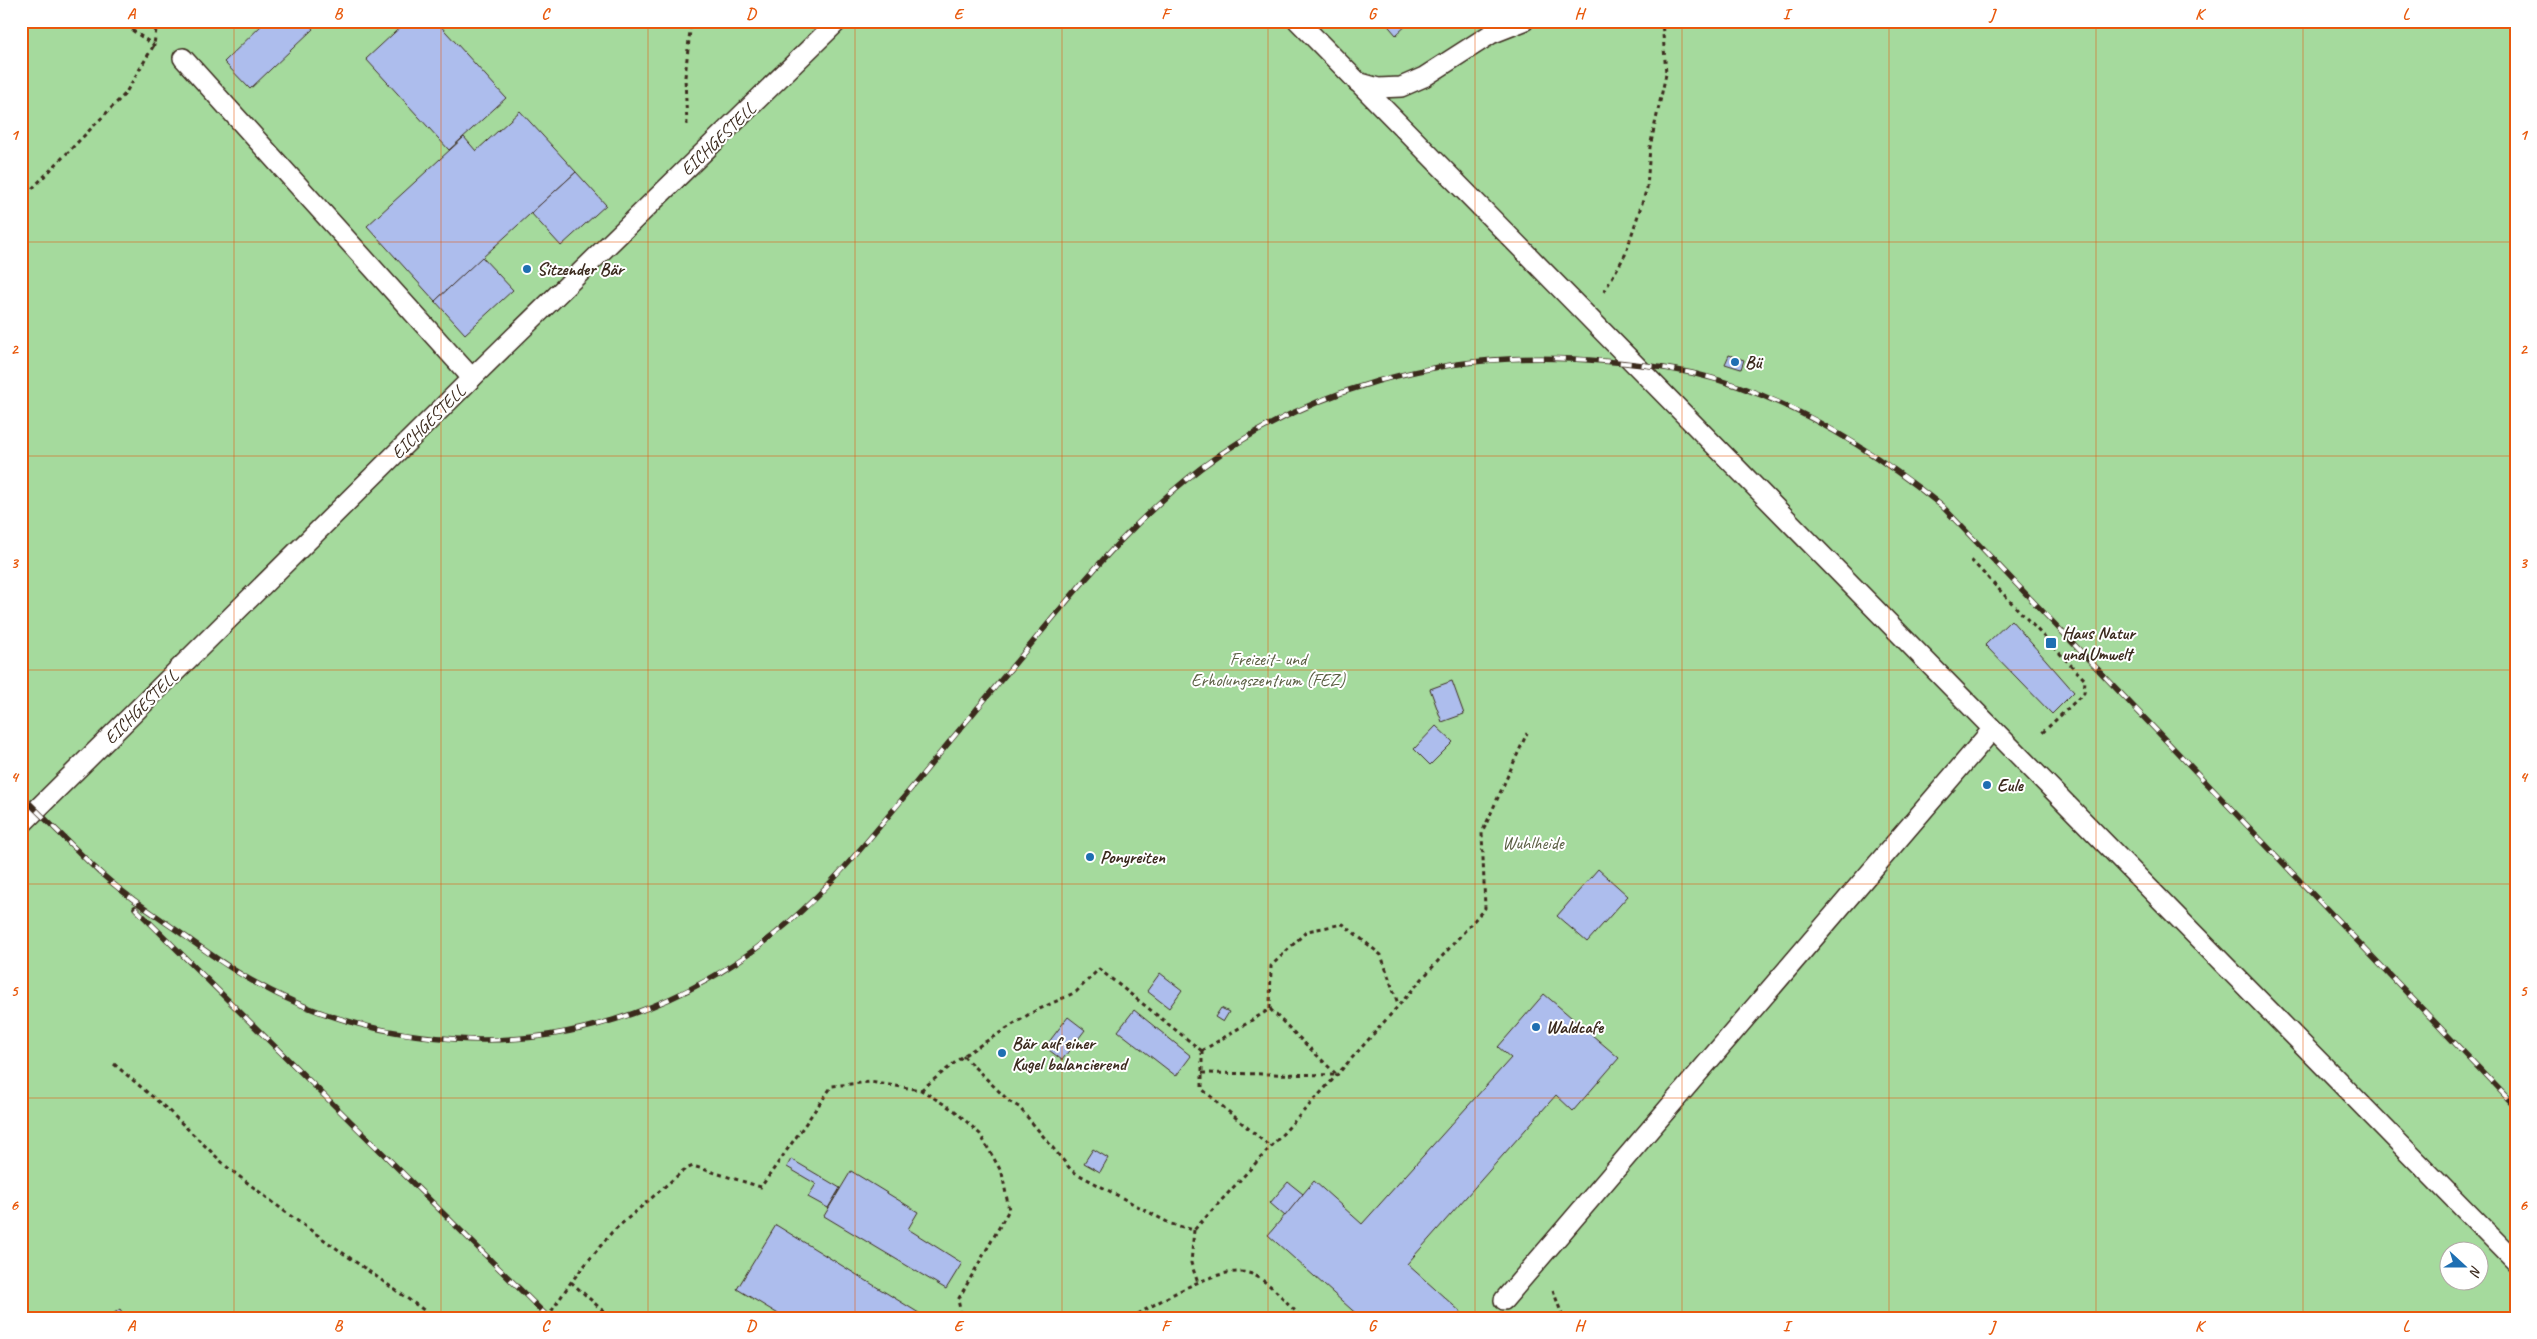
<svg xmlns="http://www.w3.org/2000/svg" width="2537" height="1339" viewBox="0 0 2537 1339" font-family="Caveat,sans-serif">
<rect width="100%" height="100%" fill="#eff2fb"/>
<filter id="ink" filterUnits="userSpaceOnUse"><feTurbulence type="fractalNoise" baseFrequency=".02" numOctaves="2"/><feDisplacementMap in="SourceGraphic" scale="10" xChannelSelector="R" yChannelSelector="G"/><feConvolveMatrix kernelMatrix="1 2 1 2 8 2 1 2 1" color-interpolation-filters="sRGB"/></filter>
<g filter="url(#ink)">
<!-- green -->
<path fill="#a5da9d" stroke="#70825e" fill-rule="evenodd" d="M21 21H2516V1318H21ZM2450 1252H2480V1282H2450Z"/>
<!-- building -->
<g fill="#adbded" stroke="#3b2a1e">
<polygon points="266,21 306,21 313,29 250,89 224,62"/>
<polygon points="407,21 436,21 506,98 449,150 366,59"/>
<polygon points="1384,21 1411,21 1396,35"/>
<polygon points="520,111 576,172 435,301 367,226 464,137 476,151"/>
<polygon points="576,172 606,205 561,246 531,213"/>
<polygon points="482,257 513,290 465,334 435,301"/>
<polygon points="1729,355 1744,360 1741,369 1725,364"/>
<polygon points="2011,620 2074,692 2052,714 1985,645"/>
<polygon points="1452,681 1464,714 1442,722 1430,689"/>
<polygon points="1436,726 1453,742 1430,765 1414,749"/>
<polygon points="1598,869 1628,896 1587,942 1557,916"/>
<polygon points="1160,973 1182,990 1169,1008 1147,991"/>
<polygon points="1544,994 1619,1058 1573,1111 1556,1095 1407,1264 1463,1314 1459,1318 1361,1318 1268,1235 1314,1181 1362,1224 1511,1058 1498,1047"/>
<polygon points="1221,1008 1229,1012 1223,1022 1215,1017"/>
<polygon points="1134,1010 1191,1056 1176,1076 1118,1031"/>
<polygon points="1068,1017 1085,1030 1062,1060 1045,1047"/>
<polygon points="1093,1149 1108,1158 1100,1172 1084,1163"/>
<polygon points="791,1159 840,1188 828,1208 808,1197 816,1184 787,1167"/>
<polygon points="851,1171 918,1212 908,1229 962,1263 946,1289 824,1216"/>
<polygon points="1288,1182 1303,1194 1285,1216 1270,1203"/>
<polygon points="776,1225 927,1318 785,1318 737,1289"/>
<polygon points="120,1309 126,1318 107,1318"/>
</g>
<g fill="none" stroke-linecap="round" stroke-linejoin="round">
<defs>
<g id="service">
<polyline points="1298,21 2516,1262"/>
<polyline points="183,58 472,378"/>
<polyline points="1357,82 1378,88 1401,87 1424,77 1491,34 1524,21"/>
<polyline points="21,825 472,378 838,21"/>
<polyline points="1504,1300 1992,730"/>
</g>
</defs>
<!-- service casing -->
<use href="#service" stroke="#3b2a1e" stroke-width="22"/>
<!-- path -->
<g stroke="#3b2a1e" stroke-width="3" stroke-dasharray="4 4" stroke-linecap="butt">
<polyline points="119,21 155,46"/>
<polyline points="687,125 685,77 691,21"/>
<polyline points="21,200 125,94 154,45 157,21"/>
<polyline points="1604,292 1625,255 1647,188 1650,147 1666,74 1662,21"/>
<polyline points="1971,560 2085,680 2084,693 2040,735"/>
<polyline points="1270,1009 1271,966 1307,931 1343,924 1381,955 1398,1004"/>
<polyline points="1202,1051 1270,1009 1337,1075"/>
<polyline points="1202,1051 1202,1089 1269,1146"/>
<polyline points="963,1056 1010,1102 1019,1107 1072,1171 1171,1224 1194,1230 1337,1075 1485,908 1482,833 1527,733"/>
<polyline points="114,1064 168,1110 227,1167 292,1217 435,1318"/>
<polyline points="1202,1073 1336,1075"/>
<polyline points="921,1090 963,1056 1031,1013 1076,992 1099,969 1202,1051"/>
<polyline points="1194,1230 1191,1263 1198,1283"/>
<polyline points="571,1282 611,1318"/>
<polyline points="1553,1290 1563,1318"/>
<polyline points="547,1318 571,1282 612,1232 684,1170 693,1166 761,1187 832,1086 870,1082 921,1090 955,1111 980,1134 1002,1173 1009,1210 958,1300 962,1318"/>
<path d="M1131 1318C1158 1303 1224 1260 1254 1275 1272 1284 1287 1303 1302 1318"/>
</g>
<!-- service -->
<use href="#service" stroke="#fff" stroke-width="19"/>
<defs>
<g id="rail">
<polyline points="21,795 100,873"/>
<path d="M95 868C122 893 152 913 182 934 206 951 230 969 256 983 317 1017 385 1035 455 1039 576 1047 697 1002 788 923 836 882 874 833 914 785 958 731 1003 678 1047 625 1094 568 1142 513 1201 468 1307 389 1441 352 1572 359 1612 361 1653 365 1692 373 1785 394 1869 447 1942 506L2516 1107"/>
<polyline points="135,908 549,1318"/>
</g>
</defs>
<!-- rail casing -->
<use href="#rail" stroke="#3b2a1e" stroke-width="5.5"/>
<!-- rail -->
<use href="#rail" stroke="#fff" stroke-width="4" stroke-dasharray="11" stroke-linecap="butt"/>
</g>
</g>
<!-- grid -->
<path fill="none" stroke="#e8590c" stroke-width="1" stroke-opacity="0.55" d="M234 21V1318M441 21V1318M648 21V1318M855 21V1318M1062 21V1318M1268 21V1318M1475 21V1318M1682 21V1318M1889 21V1318M2096 21V1318M2303 21V1318M21 242H2516M21 456H2516M21 670H2516M21 884H2516M21 1098H2516"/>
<!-- markers -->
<g fill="#1f6fb2" stroke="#fff" stroke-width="2">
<circle cx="527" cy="269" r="5"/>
<circle cx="1735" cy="362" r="5"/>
<rect x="2045" y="637" width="12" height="12" rx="2.5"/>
<circle cx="1987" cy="785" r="5"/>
<circle cx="1090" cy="857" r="5"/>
<circle cx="1536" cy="1027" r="5"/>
<circle cx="1002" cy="1053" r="5"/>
</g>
<g text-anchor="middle" stroke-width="4" stroke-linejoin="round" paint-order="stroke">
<!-- street labels -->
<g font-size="18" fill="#3b2a1e" stroke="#fff">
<text transform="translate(718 139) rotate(-44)" y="6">EICHGESTELL</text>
<text transform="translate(428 422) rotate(-45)" y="6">EICHGESTELL</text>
<text transform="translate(141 707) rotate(-45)" y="6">EICHGESTELL</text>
</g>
<!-- poi labels -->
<g font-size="18" font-weight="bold" fill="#3b2a1e" stroke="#fff" text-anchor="start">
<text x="537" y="275">Sitzender Bär</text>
<text x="1745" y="368">Bü</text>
<text x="2062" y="639">Haus Natur<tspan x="2062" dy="21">und Umwelt</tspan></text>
<text x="1997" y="791">Eule</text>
<text x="1100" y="863">Ponyreiten</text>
<text x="1546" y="1033">Waldcafe</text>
<text x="1012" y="1049">Bär auf einer<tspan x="1012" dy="21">Kugel balancierend</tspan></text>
</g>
<!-- park labels -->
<g font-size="18" fill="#5b5f44" stroke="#fff">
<text x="1268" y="665">Freizeit- und<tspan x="1268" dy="21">Erholungszentrum (FEZ)</tspan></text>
<text x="1533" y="849">Wuhlheide</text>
</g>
</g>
<!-- margin -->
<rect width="2537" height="1339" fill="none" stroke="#fff" stroke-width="55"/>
<!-- north arrow -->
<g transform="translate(2464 1266) rotate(111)"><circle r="24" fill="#ffffff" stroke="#b1aaa5"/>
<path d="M0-4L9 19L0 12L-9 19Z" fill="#1f6fb2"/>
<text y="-8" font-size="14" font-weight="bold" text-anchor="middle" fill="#3b2a1e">N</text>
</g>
<rect x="28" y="28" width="2482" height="1284" fill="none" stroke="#e8590c" stroke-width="2"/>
<g font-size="16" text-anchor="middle" font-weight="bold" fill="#e8590c">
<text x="131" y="19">A</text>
<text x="338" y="19">B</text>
<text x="545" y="19">C</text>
<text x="751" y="19">D</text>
<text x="958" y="19">E</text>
<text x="1165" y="19">F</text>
<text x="1372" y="19">G</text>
<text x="1579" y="19">H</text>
<text x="1786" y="19">I</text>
<text x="1992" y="19">J</text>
<text x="2199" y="19">K</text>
<text x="2406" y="19">L</text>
<text x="14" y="140">1</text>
<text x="2523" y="140">1</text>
<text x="14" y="354">2</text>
<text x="2523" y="354">2</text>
<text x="14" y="568">3</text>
<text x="2523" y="568">3</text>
<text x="14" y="782">4</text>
<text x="2523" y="782">4</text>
<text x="14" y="996">5</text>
<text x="2523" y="996">5</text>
<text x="14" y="1210">6</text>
<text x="2523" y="1210">6</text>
<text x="131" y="1331">A</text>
<text x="338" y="1331">B</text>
<text x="545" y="1331">C</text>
<text x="751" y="1331">D</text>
<text x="958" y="1331">E</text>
<text x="1165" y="1331">F</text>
<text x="1372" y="1331">G</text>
<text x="1579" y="1331">H</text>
<text x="1786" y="1331">I</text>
<text x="1992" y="1331">J</text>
<text x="2199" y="1331">K</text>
<text x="2406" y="1331">L</text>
</g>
</svg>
